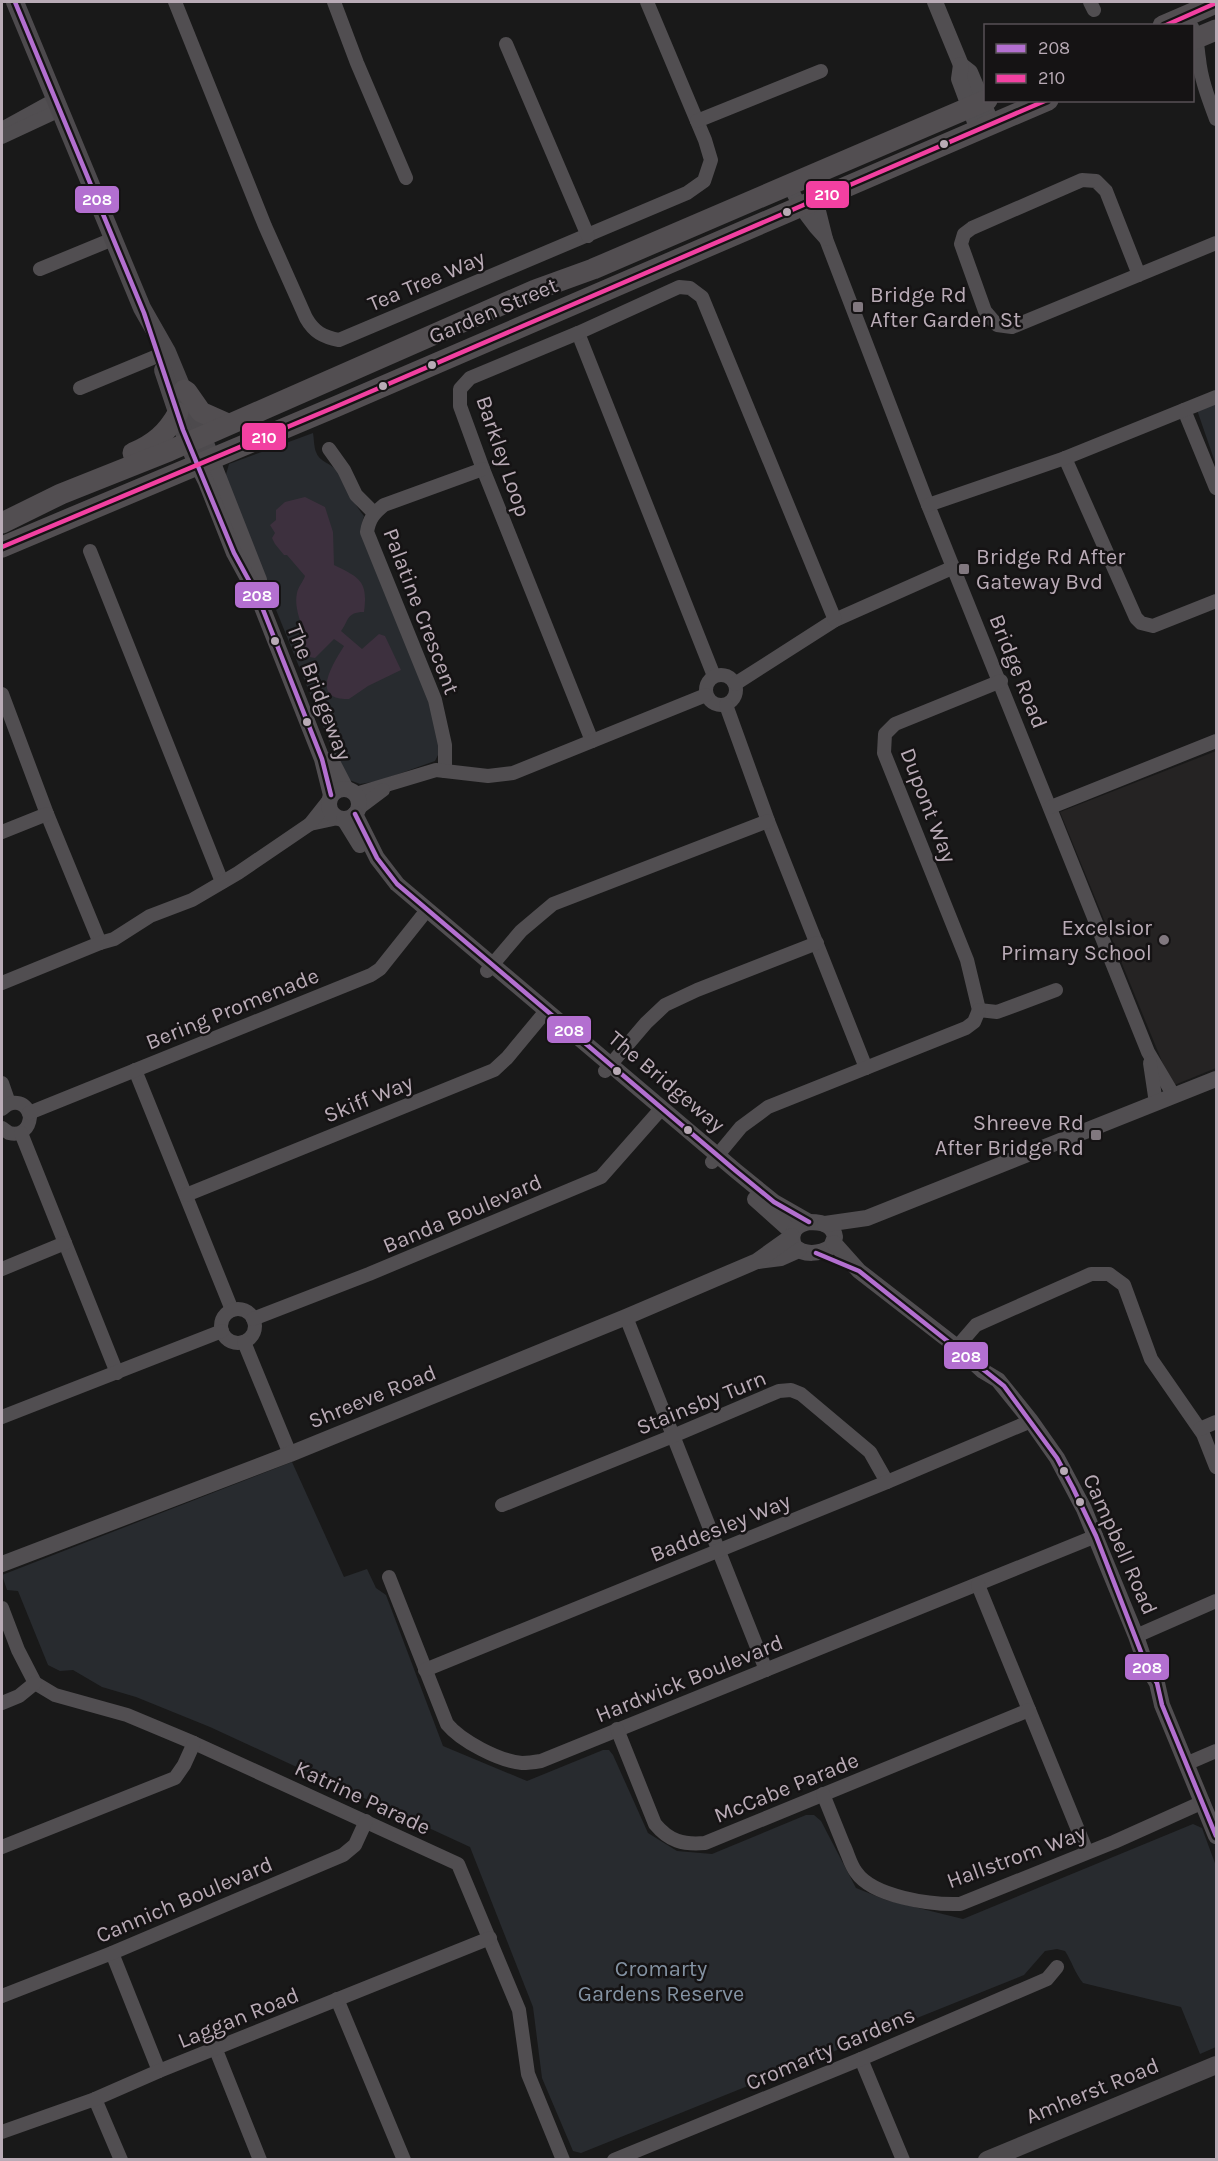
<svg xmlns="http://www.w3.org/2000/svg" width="1218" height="2161" viewBox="0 0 1218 2161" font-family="Karla,sans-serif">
<rect width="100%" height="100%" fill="#191919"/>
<!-- built -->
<polygon fill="#252323" points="1216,751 1216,1068 1172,1086 1060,812"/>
<!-- green -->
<g fill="#282b2f">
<polygon points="1216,399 1216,465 1196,407"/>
<path d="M313 433C314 439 314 447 316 452 319 462 331 463 337 471 348 485 352 502 364 516L362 523 363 532 437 721 439 753 435 761 379 781 360 784 344 778 226 486 225 478 229 464Z"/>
<path d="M292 1462 344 1577 367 1569 376 1588 386 1595 443 1746 527 1781 603 1750H609L613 1755 648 1833 677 1851 712 1854 806 1815H814L821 1821 856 1888 886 1900 963 1919 1193 1824 1202 1828 1216 1866V2047L1200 2054 1181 2007 1083 1983C1075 1973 1072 1962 1065 1951L1057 1949 1045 1951 1024 1975 581 2153 573 2151 542 2078 533 2007 470 1847 210 1727 136 1697 102 1687 73 1670 60 1671 48 1665 18 1591 7 1590 2 1575Z"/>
</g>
<!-- water -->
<path fill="#3d303e" d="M305 497 325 507 333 532 334 565C361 578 368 582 364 612 346 612 349 621 341 631L362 649 379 634 385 636 401 670 368 686 349 699C309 700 333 664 344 646L334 639 315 658 304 656 301 638 304 632C300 620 294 606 297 593 298 587 303 582 305 576L287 555H284L275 544 272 538 275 533 270 525 276 520V510L285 502Z"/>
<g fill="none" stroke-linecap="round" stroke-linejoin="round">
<!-- minor -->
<g stroke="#514e51" stroke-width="14">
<path d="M175 2 265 226 306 318C314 332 323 337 339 340L687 193 704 181 711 160 705 140 647 2"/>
<polyline points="334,2 357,63 406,178"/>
<polyline points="1090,2 1094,10"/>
<path d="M1192 27C1198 38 1197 47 1199 59 1201 80 1209 100 1216 119"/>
<polyline points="506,44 588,236"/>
<polyline points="697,121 821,71"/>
<polyline points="2,129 56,99"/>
<polyline points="2,137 60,110"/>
<polyline points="806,178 816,199 826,239 928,505 1148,1052 1174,1096"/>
<path d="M789 185C799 206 809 222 826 239"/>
<polyline points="40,269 113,239"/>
<polyline points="1139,275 1106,191 1096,181 1082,180 972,228 964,234 961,244 985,311 997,325 1012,327 1216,243"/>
<polyline points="578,333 714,676"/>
<polyline points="80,388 167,352"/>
<polyline points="1184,410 1216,488"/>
<polyline points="329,449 344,470 356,495 374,513"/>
<polyline points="1065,458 1136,618 1141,623 1153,626 1216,601"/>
<polyline points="928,505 1065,458 1216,397"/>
<polyline points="90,551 222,882"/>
<circle cx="721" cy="690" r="15"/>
<polyline points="735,684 835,620 954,567"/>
<polyline points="2,694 47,814 100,943"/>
<polyline points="726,705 768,821 866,1068"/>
<polyline points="592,741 483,469 460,406 460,389 470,378 578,333 679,287 690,288 702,297 835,620"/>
<path d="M445 771V745L435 700 367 532C369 519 374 513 384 505L483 469"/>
<polyline points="356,794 436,770 488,776 513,773 706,695"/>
<polyline points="1051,807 1216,741"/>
<polyline points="359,808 383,790"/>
<polyline points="310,824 338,818"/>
<polyline points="2,832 47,814"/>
<polyline points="487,971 521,931 553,904 768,821"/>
<polyline points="2,983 100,943 114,939 150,916 192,900 238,873 310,824 329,800"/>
<polyline points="979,1010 967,960 884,753 885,734 895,724 1001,681"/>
<polyline points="979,1010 997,1012 1056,990"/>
<polyline points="1150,1063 1156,1103"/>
<polyline points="135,1070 232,1310"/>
<polyline points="605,1071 646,1023 665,1005 697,990 817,943"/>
<polyline points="2,1083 9,1103"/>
<path d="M2 1109C13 1098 27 1102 30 1117 29 1129 21 1136 9 1133L2 1128"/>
<polyline points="29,1113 371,975 380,969 427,910"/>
<polyline points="21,1133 117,1373"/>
<polyline points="712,1162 741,1127 768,1107 966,1028 974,1022 979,1010"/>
<polyline points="186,1195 494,1070 507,1058 546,1011"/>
<polyline points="2,1269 65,1243"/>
<circle cx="238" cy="1326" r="17"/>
<polyline points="626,1317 766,1670"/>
<polyline points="253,1319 369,1274 601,1177 661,1109"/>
<polyline points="244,1342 290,1454"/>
<polyline points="957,1347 976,1325 1091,1274 1109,1274 1124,1285 1151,1359 1203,1434 1216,1467"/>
<polyline points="2,1417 222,1331"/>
<polyline points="1200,1429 1216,1422"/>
<polyline points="502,1505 673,1436 779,1391 791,1390 801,1394 870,1452 887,1482"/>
<path d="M389 1577 447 1724C461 1741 499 1761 522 1763 528 1763 535 1762 541 1761L1096 1536"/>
<polyline points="978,1585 1087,1852"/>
<polyline points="2,1608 18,1650 35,1683 55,1695 127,1715 194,1743 458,1864 519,2010 528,2074 563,2160"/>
<polyline points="1136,1636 1216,1601"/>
<polyline points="425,1670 887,1482 1031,1421"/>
<polyline points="2,1703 19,1696 35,1683"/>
<path d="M617 1729 655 1824C669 1841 683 1845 705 1843L1029 1710"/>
<polyline points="1188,1763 1216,1751"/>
<path d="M823 1794C830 1811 837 1829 844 1846 848 1854 850 1864 856 1872 873 1897 931 1905 960 1904L1114 1842 1203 1802"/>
<polyline points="2,1847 175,1778 184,1765 194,1743"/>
<polyline points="112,1953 159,2071"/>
<polyline points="2,1996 112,1953 343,1855 355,1845 366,1821"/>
<polyline points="337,1999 404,2160"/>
<polyline points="216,2050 260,2160"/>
<polyline points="861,2059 903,2160"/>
<polyline points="95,2099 121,2160"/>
<polyline points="2,2132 95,2099 159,2071 490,1938"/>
<polyline points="614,2160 861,2059 1047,1979 1057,1967"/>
</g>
<!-- tertiary -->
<g stroke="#514e51" stroke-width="16">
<polyline points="935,2 961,65 970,72 992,124"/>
<polyline points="961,65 959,79 978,130"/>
<polyline points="211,458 259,580"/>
<polyline points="197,464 206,482 234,553 258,597 322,759 331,795"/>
<polyline points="331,760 346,789"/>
<circle cx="344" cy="804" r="15"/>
<polyline points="355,814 377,858 397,884 736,1171 774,1202 809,1222"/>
<polyline points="344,819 360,845"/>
<polyline points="755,1199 793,1233"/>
<path d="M809 1222C821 1222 833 1224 835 1237L831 1247C820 1254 804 1256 794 1246 789 1232 796 1225 809 1222Z"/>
<polyline points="825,1224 867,1218 1216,1079"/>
<polyline points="834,1243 859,1271 957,1347 983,1371 998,1380 1031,1421 1057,1458 1084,1509 1136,1636 1146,1665 1157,1683 1162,1705 1216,1836"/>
<polyline points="758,1261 781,1258 799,1250"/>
<polyline points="2,1564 290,1454 626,1317 757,1261 792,1236"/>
</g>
<!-- secondary -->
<g stroke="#4d4a4d" stroke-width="18">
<polyline points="15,2 142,308 167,352 211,458"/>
<polyline points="163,370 183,430 197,464"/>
<polyline points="987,2160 1216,2065"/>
</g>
<!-- primary -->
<g stroke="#524e51" stroke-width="21">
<polyline points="1163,26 1216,3"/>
<polyline points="1192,40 1216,30"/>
<polyline points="184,390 187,392 201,412 228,424"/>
<path d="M133 453C154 444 167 433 178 413"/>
<polyline points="2,523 61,494 169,451 535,290 593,269 987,100"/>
<polyline points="2,547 335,407 1048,100"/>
</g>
<defs>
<g id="bus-1">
<polyline points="15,2 144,313 183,430 234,553 258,597 322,759 331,795"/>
<polyline points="355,814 377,858 397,884 736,1171 774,1202 809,1222"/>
<polyline points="816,1253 859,1271 1004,1386 1057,1458 1073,1488 1096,1536 1146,1665 1157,1683 1162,1705 1216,1836"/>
</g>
<g id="bus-2">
<polyline points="1164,26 1216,3"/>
<polyline points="2,547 335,407 1047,100"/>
</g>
</defs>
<!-- bus-1 casing -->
<use href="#bus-1" stroke="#151314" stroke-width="9"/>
<!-- bus-2 casing -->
<use href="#bus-2" stroke="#151314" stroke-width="9"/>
<!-- bus-1 -->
<use href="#bus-1" stroke="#b36fd0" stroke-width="4.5"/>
<!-- bus-2 -->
<use href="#bus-2" stroke="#f240a1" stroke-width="4.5"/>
</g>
<!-- markers -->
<g fill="#b9abb6" stroke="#151314" stroke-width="2">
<circle cx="944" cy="144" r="5"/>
<circle cx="787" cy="212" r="5"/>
<circle cx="432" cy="365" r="5"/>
<circle cx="383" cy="386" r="5"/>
<circle cx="275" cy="641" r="5"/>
<circle cx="307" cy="722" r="5"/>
<circle cx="617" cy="1071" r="5"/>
<circle cx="688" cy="1130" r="5"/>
<circle cx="1064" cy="1471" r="5"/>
<circle cx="1080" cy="1502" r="5"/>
</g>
<g fill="#81787f" stroke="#151314" stroke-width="2">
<rect x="852" y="301" width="12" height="12" rx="3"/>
<rect x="958" y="563" width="12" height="12" rx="3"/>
<circle cx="1164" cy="940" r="6"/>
<rect x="1090" y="1129" width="12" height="12" rx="3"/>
</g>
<g text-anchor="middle" stroke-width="5" stroke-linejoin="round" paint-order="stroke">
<!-- street labels -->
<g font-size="22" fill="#b9abb6" stroke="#151314">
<text transform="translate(426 280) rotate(-23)" y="8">Tea Tree Way</text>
<text transform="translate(493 310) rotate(-23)" y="8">Garden Street</text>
<text transform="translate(504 456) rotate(71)" y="8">Barkley Loop</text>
<text transform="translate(422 611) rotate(69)" y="8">Palatine Crescent</text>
<text transform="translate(1019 671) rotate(68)" y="8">Bridge Road</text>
<text transform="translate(320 692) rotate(69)" y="8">The Bridgeway</text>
<text transform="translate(929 805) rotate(69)" y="8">Dupont Way</text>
<text transform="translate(232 1008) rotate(-22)" y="8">Bering Promenade</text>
<text transform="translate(667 1081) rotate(40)" y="8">The Bridgeway</text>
<text transform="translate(368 1098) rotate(-22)" y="8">Skiff Way</text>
<text transform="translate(462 1213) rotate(-23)" y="8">Banda Boulevard</text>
<text transform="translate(372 1396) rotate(-22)" y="8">Shreeve Road</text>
<text transform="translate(701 1402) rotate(-22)" y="8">Stainsby Turn</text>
<text transform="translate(720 1527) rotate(-22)" y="8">Baddesley Way</text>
<text transform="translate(1121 1544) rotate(66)" y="8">Campbell Road</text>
<text transform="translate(689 1678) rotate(-22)" y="8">Hardwick Boulevard</text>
<text transform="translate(786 1787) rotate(-22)" y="8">McCabe Parade</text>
<text transform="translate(363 1797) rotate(25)" y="8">Katrine Parade</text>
<text transform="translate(1016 1856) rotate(-20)" y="8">Hallstrom Way</text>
<text transform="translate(184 1899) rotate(-23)" y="8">Cannich Boulevard</text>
<text transform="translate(238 2017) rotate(-22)" y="8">Laggan Road</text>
<text transform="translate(830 2048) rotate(-23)" y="8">Cromarty Gardens</text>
<text transform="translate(1092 2090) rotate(-22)" y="8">Amherst Road</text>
</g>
<!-- poi labels -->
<g font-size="22" fill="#b9abb6" stroke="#151314" text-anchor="start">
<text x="870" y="302">Bridge Rd<tspan x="870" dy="25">After Garden St</tspan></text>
<text x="976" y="564">Bridge Rd After<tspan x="976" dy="25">Gateway Bvd</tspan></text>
<text x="1152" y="935" text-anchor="end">Excelsior<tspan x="1152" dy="25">Primary School</tspan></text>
<text x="1084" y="1130" text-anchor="end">Shreeve Rd<tspan x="1084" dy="25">After Bridge Rd</tspan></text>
</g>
<!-- park labels -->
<g font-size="22" fill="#8392a2" stroke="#151314">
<text x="661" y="1976">Cromarty<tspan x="661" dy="25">Gardens Reserve</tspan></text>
</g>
</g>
<g stroke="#151314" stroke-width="2">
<rect x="805" y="180" width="45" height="29" rx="6" fill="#f240a1"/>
<rect x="74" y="185" width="46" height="29" rx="6" fill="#b36fd0"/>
<rect x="241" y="422" width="46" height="29" rx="6" fill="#f240a1"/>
<rect x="234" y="581" width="46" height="28" rx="6" fill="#b36fd0"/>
<rect x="546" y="1015" width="46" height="29" rx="6" fill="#b36fd0"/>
<rect x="943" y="1341" width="46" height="29" rx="6" fill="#b36fd0"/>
<rect x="1124" y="1653" width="46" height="28" rx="6" fill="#b36fd0"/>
</g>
<g font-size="16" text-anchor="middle" font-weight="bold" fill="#fff">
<text x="827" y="200">210</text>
<text x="97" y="205">208</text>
<text x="264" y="443">210</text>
<text x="257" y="601">208</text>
<text x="569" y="1036">208</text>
<text x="966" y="1362">208</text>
<text x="1147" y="1673">208</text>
</g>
<!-- border -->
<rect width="1218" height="2161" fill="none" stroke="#b9abb6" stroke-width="6"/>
<!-- legend -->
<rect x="984" y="24" width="210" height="78" fill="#151314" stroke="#575055" stroke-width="1.5"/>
<rect x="996" y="44" width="30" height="9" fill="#b36fd0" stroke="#575055" stroke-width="1.5"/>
<text x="1038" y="54" font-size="18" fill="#b9abb6">208</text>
<rect x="996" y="74" width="30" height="9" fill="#f240a1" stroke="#575055" stroke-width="1.5"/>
<text x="1038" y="84" font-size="18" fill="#b9abb6">210</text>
</svg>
